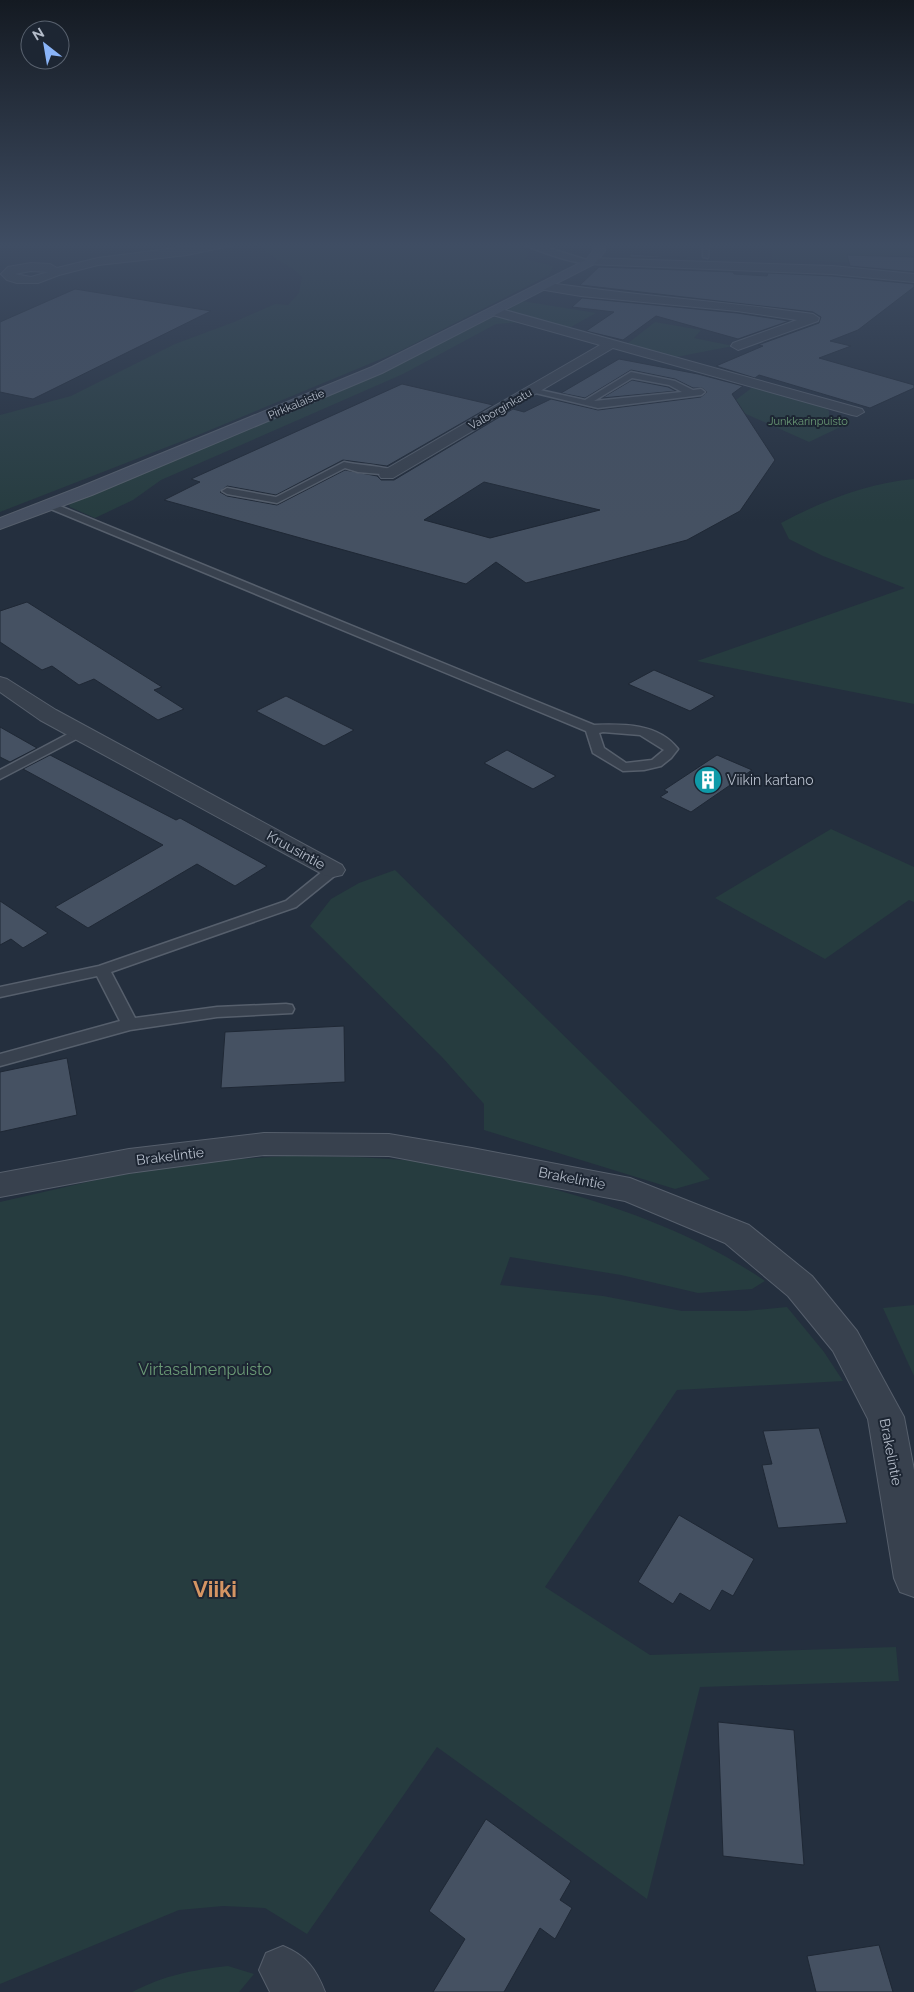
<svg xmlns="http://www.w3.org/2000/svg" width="914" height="1992" viewBox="0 0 914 1992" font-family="Raleway,sans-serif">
<rect width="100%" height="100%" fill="#242f3e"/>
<!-- green -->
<g fill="#263c3f">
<path d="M265 243H514L529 253 525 259 553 266 549 275 398 352 203 433 0 512V415L71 396 175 344 234 322 275 304 288 305 299 293 302 277C291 264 272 260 262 246Z"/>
<polygon points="712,243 914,243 914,265 772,259 772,249 755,245"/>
<polygon points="522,301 596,313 569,328 507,310"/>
<polygon points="502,317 523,322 496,324 403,374 161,480 133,500 95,518 70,507 69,504 489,318"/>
<polygon points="655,322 701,330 694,338 733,346 676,357 627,344"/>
<polygon points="754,386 823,406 829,411 829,416 851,422 809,442 728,406"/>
<path d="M914 479V704L697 661 905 588 823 556 789 539 781 523C822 501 868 483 914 479Z"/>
<polygon points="831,829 914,867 914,902 909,900 825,959 715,898"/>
<polygon points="395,870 710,1179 675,1189 484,1130 484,1104 442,1057 310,926 331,899 359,883"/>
<path d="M287 1156C352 1156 420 1158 484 1171 502 1174 521 1180 539 1185 617 1206 697 1234 765 1281L752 1289 698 1293 621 1275 510 1257 500 1285 603 1296 682 1311H745L787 1307 824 1352 843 1381 677 1390 545 1587 650 1655 896 1647 899 1681 700 1687 647 1899 437 1747 307 1934 265 1908 223 1906 179 1910 0 1984V1202L109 1177 206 1161Z"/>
<polygon points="914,1305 914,1376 883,1308"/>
<path d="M228 1966 254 1974 239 1992H132C165 1975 192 1970 228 1966Z"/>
</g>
<!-- building -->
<g fill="#455162" stroke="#1f2835" fill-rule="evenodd">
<polygon points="630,254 686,258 630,257"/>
<polygon points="847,255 914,257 914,272 850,266"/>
<polygon points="599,267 733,272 734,274 767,276 768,273 832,276 914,284 914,287 858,330 830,341 851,346 819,358 914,385 914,388 870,408 759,375 755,378 716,366 763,346 758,345 819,323 821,317 813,312 779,308 580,285"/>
<polygon points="75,289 211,311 33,399 0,392 0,322"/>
<polygon points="582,298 737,313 789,321 738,339 656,316 623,340 586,331 614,312 572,307"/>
<path d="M619 359 698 374 743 386 732 394 775 460 740 511 687 540 560 574 526 583 496 562 466 584 164 500 200 482 191 479 402 384 493 405 387 466 343 460 276 495 227 486 220 492 227 496 277 505 345 470 377 476 381 480H394L513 409 524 412 551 399 598 410 701 397 707 392 702 388H693L675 379 631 370 585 398 561 393ZM484 482 600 510 490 538 424 520Z"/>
<polygon points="632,380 668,387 676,391 602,398"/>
<polygon points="27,602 162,687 154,690 184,709 158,720 94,679 79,685 52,666 42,670 0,642 0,611"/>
<polygon points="654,670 715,696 690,711 628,684"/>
<polygon points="286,696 354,730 324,746 256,711"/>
<polygon points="0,727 37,748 10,762 0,757"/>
<polygon points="507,750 556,776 533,789 484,763"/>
<polygon points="50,755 176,820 180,818 267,866 235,886 197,864 88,928 55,907 163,845 23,769"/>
<polygon points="717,755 752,770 691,812 660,797 668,792 664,790"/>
<polygon points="0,901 48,933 23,948 11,939 0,945"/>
<polygon points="344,1026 345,1082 221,1088 225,1032"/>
<polygon points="67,1058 77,1115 0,1132 0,1072"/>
<polygon points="819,1428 847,1523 778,1528 762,1465 772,1464 763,1431"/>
<polygon points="679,1515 754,1559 733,1596 722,1590 710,1611 680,1593 673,1604 638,1582"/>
<polygon points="718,1722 794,1730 804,1865 723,1856"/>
<polygon points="486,1819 571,1881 560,1900 572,1908 555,1939 540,1928 504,1992 433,1992 465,1939 429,1911"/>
<polygon points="879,1945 893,1992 816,1992 807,1956"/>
</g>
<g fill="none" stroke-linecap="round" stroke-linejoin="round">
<defs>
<g id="lane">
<path d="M523 243H533L593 262C584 268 533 250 523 243Z"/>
<polygon points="703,243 709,243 708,258 703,257"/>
<path d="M631 372 675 381 693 390 701 389 705 392 701 395 598 408 527 391 531 388 585 400ZM632 378 669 385 682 392 594 401Z"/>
<path d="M344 462C356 465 389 466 397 472L392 475 358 472 345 468 277 503 227 494 222 491 227 488 276 497Z"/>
<path d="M50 502 594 725C623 724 658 723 678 749L671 758 661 766 644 770 623 771 593 753 586 731 46 507 45 505ZM603 732 640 735 664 750 652 760 626 763 604 748 599 733Z"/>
<polygon points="79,728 85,732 84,735 0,779 0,770"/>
<polygon points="333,866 340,870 338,873 296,907 111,972 135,1018 217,1007 286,1004 292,1005 294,1009 292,1013 217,1017 130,1030 0,1066 0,1054 120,1021 97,976 0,997 0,987 99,966 286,901 328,867"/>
</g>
<g id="street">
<path d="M215 243H236L234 245 187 255 98 265 59 275 38 283H17L7 280 1 274 8 267 31 263 50 264 57 268 98 258ZM31 271 48 272 31 277 15 274Z"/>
<polygon points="590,258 832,266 914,274 914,282 832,274 586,264 586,260"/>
<path d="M543 282C633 296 723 301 813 314L819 318 818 321 738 350 731 346 733 343 797 320 737 311 581 296 539 289 537 286Z"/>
<polygon points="494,307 862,409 864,412 857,416 852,415 613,348 393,478 381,478 379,475 381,472 600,345 489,314 488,311"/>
<polygon points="0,677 7,679 56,710 342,865 345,870 342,875 333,877 324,875 40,720 0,692"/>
<polygon points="264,1133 389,1134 472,1148 630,1178 749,1225 812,1276 857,1331 904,1417 914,1470 914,1597 900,1592 894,1578 868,1419 833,1351 788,1296 725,1243 625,1201 389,1156 264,1155 129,1173 0,1197 0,1173 129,1149"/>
<path d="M283 1946C307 1956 316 1969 325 1992H270L259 1970 266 1953Z"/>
</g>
<polygon id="secondary" points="593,243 605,243 605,251 594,264 382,373 92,495 0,529 0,518 80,487 372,367 586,260 593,251"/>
</defs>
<!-- lane casing -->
<use href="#lane" stroke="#565f6c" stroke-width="3"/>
<!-- street casing -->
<use href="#street" stroke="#565f6c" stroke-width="2"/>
<!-- secondary casing -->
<use href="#secondary" stroke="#565f6c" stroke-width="2"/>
<!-- lane -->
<use href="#lane" fill="#38414e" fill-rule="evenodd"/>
<!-- street -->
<use href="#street" fill="#38414e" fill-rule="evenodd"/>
<!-- secondary -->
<use href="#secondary" fill="#465061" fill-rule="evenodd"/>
</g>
<!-- sky -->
<linearGradient id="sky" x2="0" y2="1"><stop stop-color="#141a22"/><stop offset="0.47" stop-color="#3f4d63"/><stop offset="1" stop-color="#3f4d63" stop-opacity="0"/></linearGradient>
<rect width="914" height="522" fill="url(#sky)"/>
<!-- icons -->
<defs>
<symbol id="building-disc" viewBox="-11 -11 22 22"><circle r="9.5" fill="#0f9aa8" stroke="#1d2633"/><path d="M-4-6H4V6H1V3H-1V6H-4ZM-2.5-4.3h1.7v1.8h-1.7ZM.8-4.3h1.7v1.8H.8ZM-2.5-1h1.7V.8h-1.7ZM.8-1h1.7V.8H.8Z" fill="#fff"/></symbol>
</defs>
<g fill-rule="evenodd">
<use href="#building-disc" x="692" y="764" width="32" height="32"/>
</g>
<g text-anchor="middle" stroke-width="4" stroke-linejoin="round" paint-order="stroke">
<!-- far-street labels -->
<g font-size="11" fill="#b4bcc9" stroke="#1d2633">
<text transform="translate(296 404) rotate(-23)" y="4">Pirkkalaistie</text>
<text transform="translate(500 409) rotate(-30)" y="4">Valborginkatu</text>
</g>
<!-- far-park labels -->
<g font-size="11" fill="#6b9a76" stroke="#1d2633">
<text x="808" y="425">Junkkarinpuisto</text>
</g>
<!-- poi labels -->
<g font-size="14" fill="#b4bcc9" stroke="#1d2633" text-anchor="start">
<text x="727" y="785">Viikin kartano</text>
</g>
<!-- street labels -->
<g font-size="14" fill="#b4bcc9" stroke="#1d2633">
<text transform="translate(296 850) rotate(29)" y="5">Kruusintie</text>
<text transform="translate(170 1156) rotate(-7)" y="5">Brakelintie</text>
<text transform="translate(572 1178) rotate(11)" y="5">Brakelintie</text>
<text transform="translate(891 1452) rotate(79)" y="5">Brakelintie</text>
</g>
<!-- near-park labels -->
<g font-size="16" fill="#6b9a76" stroke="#1d2633">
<text x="205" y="1375">Virtasalmenpuisto</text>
</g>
<!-- near-district labels -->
<g font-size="22" font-weight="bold" fill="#d59563" stroke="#1d2633">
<text x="215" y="1597">Viiki</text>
</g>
</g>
<!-- north arrow -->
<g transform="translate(45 45) rotate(329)"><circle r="24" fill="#1d2633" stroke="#59626f"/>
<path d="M0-4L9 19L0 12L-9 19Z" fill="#8ab4f8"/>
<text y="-8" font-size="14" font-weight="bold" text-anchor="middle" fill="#b4bcc9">N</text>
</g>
</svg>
